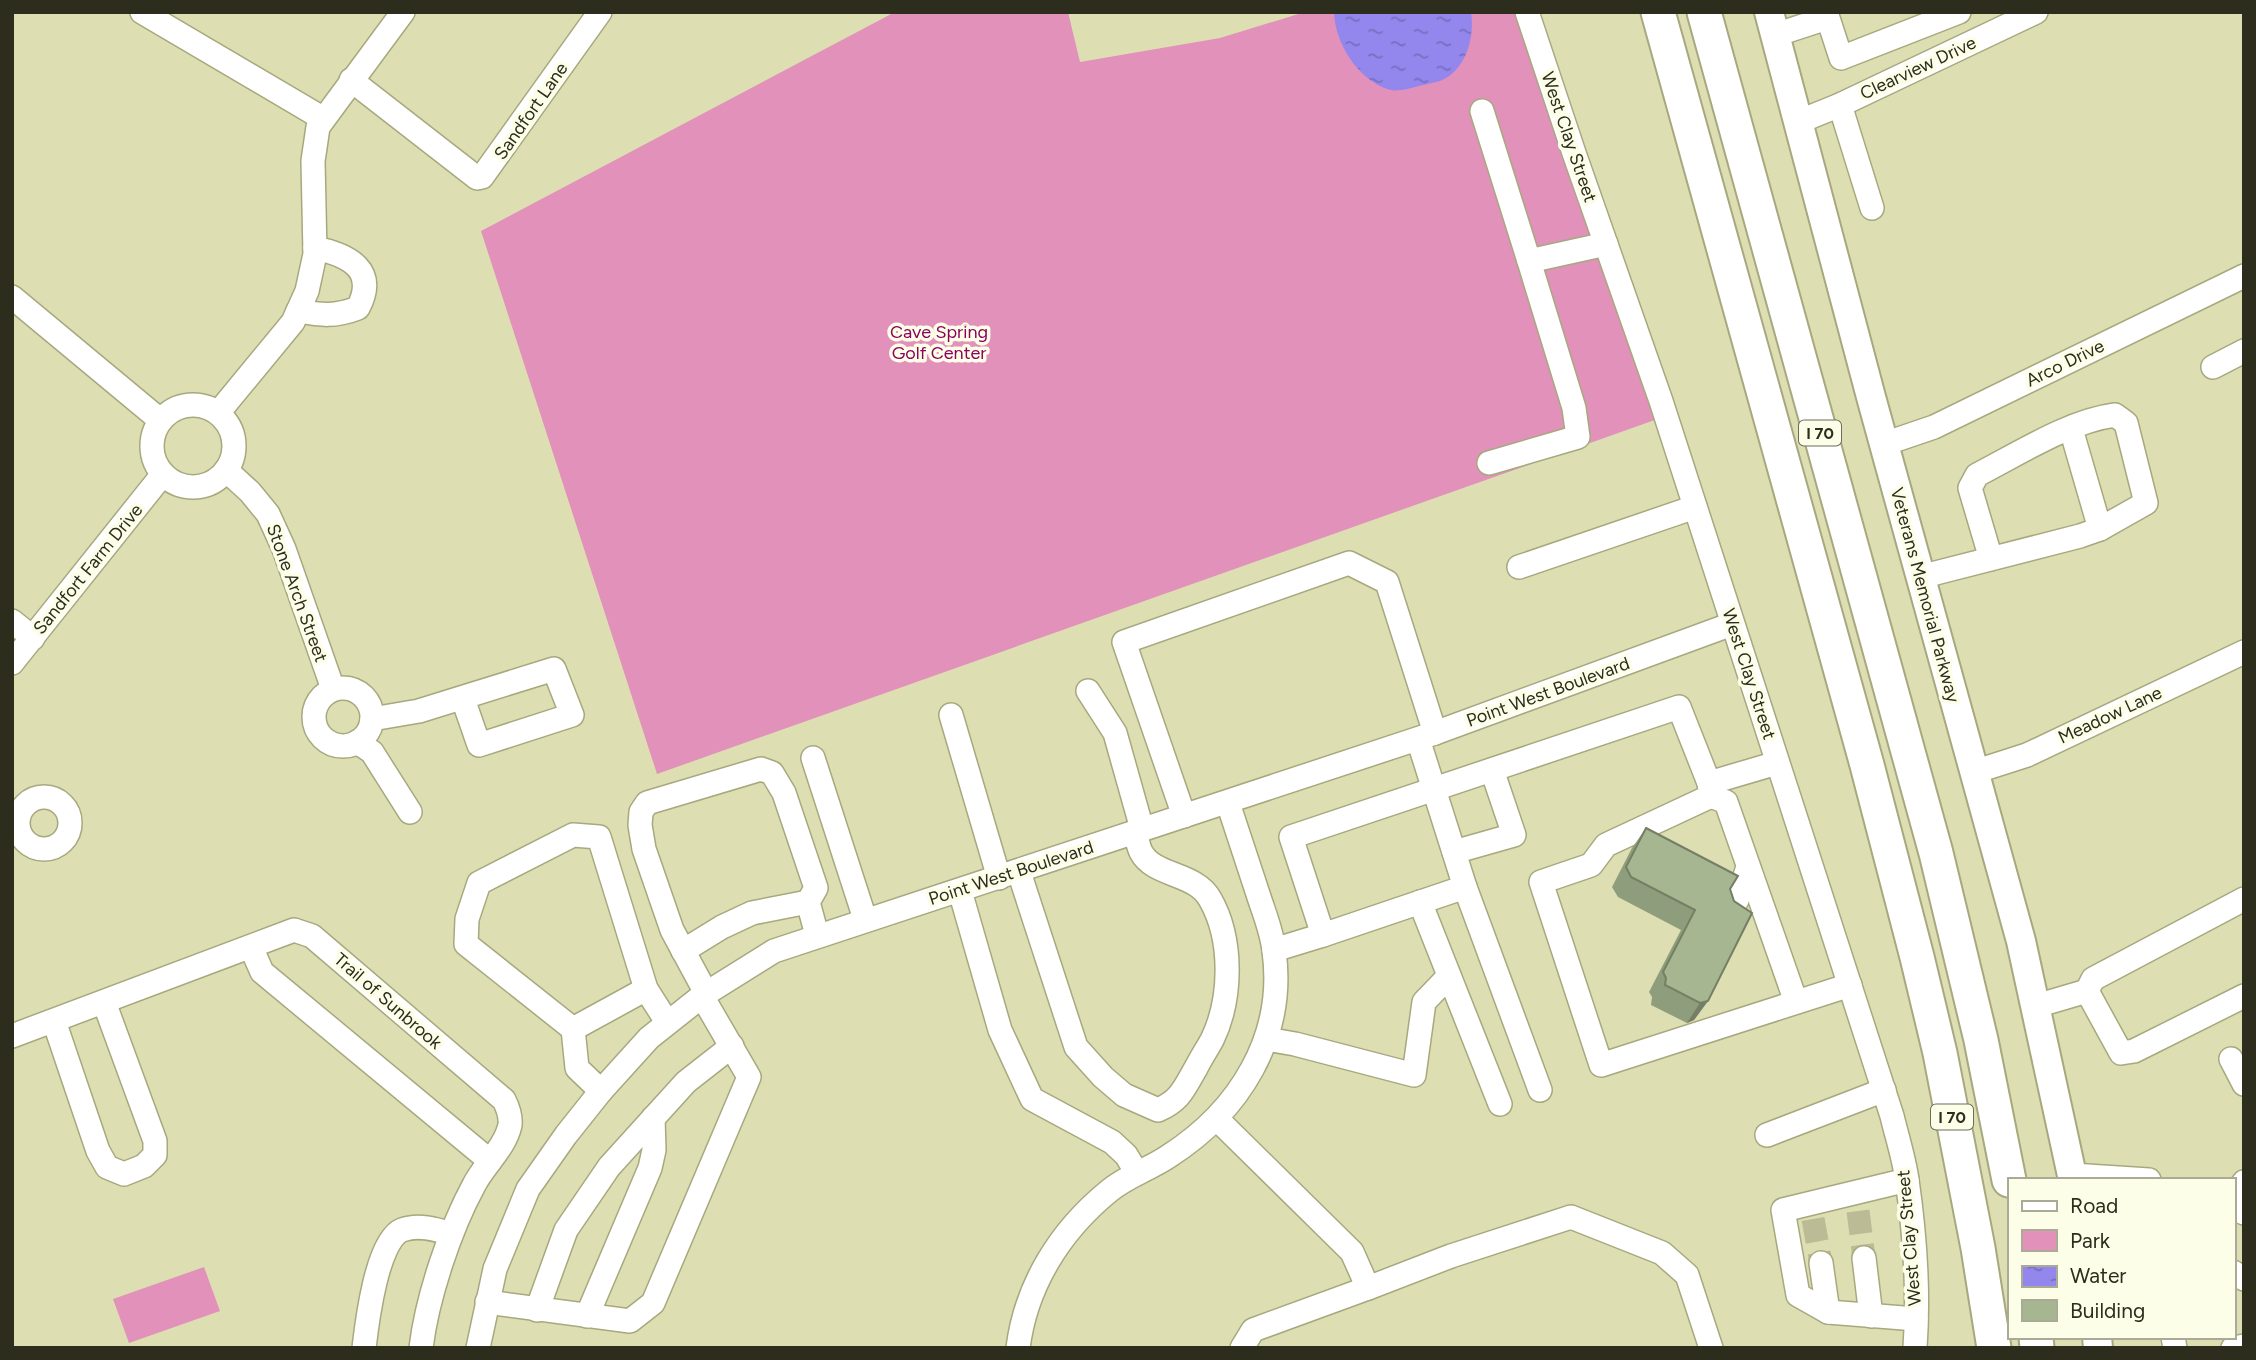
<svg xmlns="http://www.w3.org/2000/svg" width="2256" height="1360" viewBox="0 0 2256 1360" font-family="Figtree,sans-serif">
<defs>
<pattern id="water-ripples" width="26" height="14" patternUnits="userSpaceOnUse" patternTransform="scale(1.75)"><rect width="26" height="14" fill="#9386ec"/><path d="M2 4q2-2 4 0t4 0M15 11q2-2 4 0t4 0" fill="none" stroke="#786ebf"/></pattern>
</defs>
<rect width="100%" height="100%" fill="#dedeb3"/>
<!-- green -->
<g fill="#e191ba">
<polygon points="895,12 1068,12 1080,62 1220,38 1305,12 1534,12 1666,416 657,774 481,231"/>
<polygon points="204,1267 220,1311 129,1343 113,1299"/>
</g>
<!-- water -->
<path fill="url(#water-ripples)" d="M1334 12H1471C1475 37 1466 71 1440 81 1433 83 1426 84 1419 86 1409 89 1396 92 1387 89 1357 78 1335 43 1334 12Z"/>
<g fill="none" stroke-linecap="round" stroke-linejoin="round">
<!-- minor-tunnel -->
<g stroke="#bbbb95" stroke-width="23" stroke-dasharray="23 11" stroke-linecap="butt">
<polyline points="1858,1211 1864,1258"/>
<polyline points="1813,1219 1821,1263"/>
</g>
<defs>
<g id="minor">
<polyline points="142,12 322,118"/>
<path d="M1527 12 1574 153 1661 401 1892 1116C1897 1137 1904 1158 1907 1180 1915 1235 1919 1292 1915 1348"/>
<polyline points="1826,12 1841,58 1959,12"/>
<polyline points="1775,35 1827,18"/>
<polyline points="351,80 477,178 482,177 600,12"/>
<polyline points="1840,105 1872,208"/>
<polyline points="1482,111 1529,261 1606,244"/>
<polyline points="1798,122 1840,105 2036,12"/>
<polyline points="12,297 160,420"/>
<path d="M298 311C321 315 335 317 358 308 378 270 349 255 315 248"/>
<polyline points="2213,367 2244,351"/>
<circle cx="193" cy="446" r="41"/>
<polyline points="218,413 293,322 307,291 315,254 313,161 318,127 403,12"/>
<polyline points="2071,429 2100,529"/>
<polyline points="1884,444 1934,427 2244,276"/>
<polyline points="1489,463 1578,437 1574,408 1529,261"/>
<polyline points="226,470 250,492 268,514 284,549 333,689"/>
<polyline points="1519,567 1695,507"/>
<path d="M1920 577 2080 536 2100 529 2146 503 2126 423 2115 415C2069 421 2018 454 1977 475L1970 488 1991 559"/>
<polyline points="12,621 33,638"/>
<polyline points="12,663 163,474"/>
<circle cx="343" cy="717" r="29"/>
<polyline points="1088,691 1115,733 1142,829"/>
<polyline points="951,715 999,878"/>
<polyline points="372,719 419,711 554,669 572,715 479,745 463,699"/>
<polyline points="357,742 372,752 410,812"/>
<polyline points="813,758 865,919"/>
<polyline points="1974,772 2027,755 2244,652"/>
<polyline points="1709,783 1711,796 1606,845 1591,865 1541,882 1601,1065 1850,985"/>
<polyline points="1711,796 1726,802 1796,1002"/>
<circle cx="44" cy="823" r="26"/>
<polyline points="1184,816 1124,642 1349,563 1387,582 1435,733"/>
<polyline points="1454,852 1514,835 1492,770"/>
<path d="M1019 872 1076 1047 1103 1077 1124 1095 1158 1110C1181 1100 1184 1088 1196 1068 1201 1058 1207 1049 1212 1040 1232 999 1233 939 1210 899 1195 872 1154 877 1141 852 1138 846 1137 838 1135 832"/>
<polyline points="1465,887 1540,1090"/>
<polyline points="960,891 1000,1030 1032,1099 1112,1142 1126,1155 1137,1173"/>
<polyline points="1737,900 1748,867"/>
<polyline points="1420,902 1500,1104"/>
<polyline points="1323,935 1465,887 1418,739"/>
<polyline points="251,947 262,972 490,1161"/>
<polyline points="1274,950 1323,935 1291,837 1679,707 1709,783 1777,763"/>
<polyline points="683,951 722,927 752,913 808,902"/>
<polyline points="2087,991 2121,1053 2134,1051 2244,996"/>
<polyline points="706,993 672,930 644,849 640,825 641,812 647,803 761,769 772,773 784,793 816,888 808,902 817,935"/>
<polyline points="2036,1006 2087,991 2093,979 2244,899"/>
<polyline points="54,1021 98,1151 107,1167 124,1174 144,1166 155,1155 155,1141 104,1002"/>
<polyline points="573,1029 646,989"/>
<path d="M12 1036 294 930 312 936 504 1100C508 1108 511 1116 510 1125 505 1148 484 1165 474 1185 450 1229 427 1298 421 1348"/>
<polyline points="1266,1039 1295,1044 1414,1075 1424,1002 1449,976"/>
<polyline points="2231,1059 2244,1084"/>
<polyline points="601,1091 577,1068 573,1029 466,944 467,919 479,883 573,835 599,837 646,989 667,1022"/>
<polyline points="1217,1119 1352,1252 1368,1288 1253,1330 1242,1348"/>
<polyline points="1767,1135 1884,1090"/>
<polyline points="2072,1175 2149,1180"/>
<polyline points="1907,1180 1783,1210 1798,1295 1828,1312 1916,1319"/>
<polyline points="2233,1196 2244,1182"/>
<polyline points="2233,1208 2244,1213"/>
<polyline points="1864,1258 1871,1316"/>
<polyline points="1821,1263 1828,1312"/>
<polyline points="2233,1272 2244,1279"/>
<polyline points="1368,1288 1451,1256 1571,1217 1662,1253 1687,1275 1711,1348"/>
<polyline points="487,1302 630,1321 653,1303 749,1077 702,996"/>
<polyline points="537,1310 566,1230 609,1167 686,1082 732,1046"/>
<polyline points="587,1316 650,1168 654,1150 653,1118"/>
<polyline points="2173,1337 2175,1348"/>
<path d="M364 1348C367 1322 377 1240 402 1230 418 1224 436 1229 451 1234"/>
<polyline points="478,1348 495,1269 528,1189 566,1135 601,1091 649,1038 702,996 774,951 1435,733 1732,624"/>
<path d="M1018 1348C1026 1285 1060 1231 1109 1191 1127 1176 1150 1169 1169 1156 1239 1111 1286 1037 1274 951 1272 931 1264 913 1258 894 1248 864 1238 834 1228 803"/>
<polyline points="2233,1348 2244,1346"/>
</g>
<g id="major">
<polyline points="1769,12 1871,397 2021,941 2073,1180"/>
<polyline points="2097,1337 2098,1348"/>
</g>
<g id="highway">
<polyline points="1658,12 1867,765 1917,957 1940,1053 1978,1248 1994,1348"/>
<polyline points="1704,12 1936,853 1981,1040 2009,1180"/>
<polyline points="2036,1337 2037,1348"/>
</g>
</defs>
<!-- minor casing -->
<use href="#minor" stroke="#a8a87f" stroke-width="26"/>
<!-- major casing -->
<use href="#major" stroke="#a8a87f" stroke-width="32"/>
<!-- highway casing -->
<use href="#highway" stroke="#a8a87f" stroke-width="37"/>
<!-- minor -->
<use href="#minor" stroke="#fff" stroke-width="23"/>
<!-- major -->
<use href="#major" stroke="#fff" stroke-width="28"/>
<!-- highway -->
<use href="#highway" stroke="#fff" stroke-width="33"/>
</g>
<!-- wall -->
<polygon fill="#8e9d7c" points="1646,828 1730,889 1708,1001 1694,1020 1687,1023 1651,1005 1652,997 1649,992 1681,930 1618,897 1612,887 1632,848"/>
<!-- shaded-wall -->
<polygon fill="#747f65" points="1708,1001 1694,1020 1687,1023 1700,1003"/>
<!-- building -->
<polygon fill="#a5b690" stroke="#747f65" stroke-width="2" points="1646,828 1738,876 1730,889 1734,901 1752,913 1708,1001 1700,1003 1665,985 1666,978 1663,972 1695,910 1631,877 1626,867"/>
<g text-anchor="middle" stroke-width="7" stroke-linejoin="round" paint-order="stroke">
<!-- shield labels -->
<g fill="#fdfee8" stroke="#6b6c5a" stroke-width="2">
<rect x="1799" y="420.5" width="42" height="25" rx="5"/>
<rect x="1931" y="1104.5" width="42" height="25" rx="5"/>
</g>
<g font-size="16" font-weight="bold" fill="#2d2d1d">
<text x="1820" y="439">I 70</text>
<text x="1952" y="1123">I 70</text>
</g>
<!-- street labels -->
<g font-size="18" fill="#2d2d1d" stroke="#fdfee8">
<text transform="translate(1918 68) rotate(-25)" y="6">Clearview Drive</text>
<text transform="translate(531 111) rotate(-55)" y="6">Sandfort Lane</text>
<text transform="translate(1569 137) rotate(71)" y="6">West Clay Street</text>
<text transform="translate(2065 363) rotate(-26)" y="6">Arco Drive</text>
<text transform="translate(88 569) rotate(-51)" y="6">Sandfort Farm Drive</text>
<text transform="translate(297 593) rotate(70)" y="6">Stone Arch Street</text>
<text transform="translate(1925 595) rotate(75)" y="6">Veterans Memorial Parkway</text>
<text transform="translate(1749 674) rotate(72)" y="6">West Clay Street</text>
<text transform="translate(1548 692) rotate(-20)" y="6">Point West Boulevard</text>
<text transform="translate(2110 715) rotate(-25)" y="6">Meadow Lane</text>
<text transform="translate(1011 873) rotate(-18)" y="6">Point West Boulevard</text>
<text transform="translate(388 1001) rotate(41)" y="6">Trail of Sunbrook</text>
<text transform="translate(1909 1238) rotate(-95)" y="6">West Clay Street</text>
</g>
<!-- park labels -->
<g font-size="18" fill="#8c015f" stroke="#fdfee8">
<text x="939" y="338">Cave Spring<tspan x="939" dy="21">Golf Center</tspan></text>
</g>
</g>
<!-- border -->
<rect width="2256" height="1360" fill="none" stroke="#2d2d1d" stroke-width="28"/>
<!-- legend -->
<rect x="2008" y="1178" width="228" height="161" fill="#fdfee8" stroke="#aaaa97" stroke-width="2"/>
<rect x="2022" y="1201" width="35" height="10" fill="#ffffff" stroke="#aaaa97" stroke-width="2"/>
<text x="2070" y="1213" font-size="21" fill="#2d2d1d">Road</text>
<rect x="2022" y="1230" width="35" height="21" fill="#e191ba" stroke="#aaaa97" stroke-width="2"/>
<text x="2070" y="1248" font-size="21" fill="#2d2d1d">Park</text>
<rect x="2022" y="1266" width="35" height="21" fill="url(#water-ripples)" stroke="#aaaa97" stroke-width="2"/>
<text x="2070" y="1283" font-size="21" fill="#2d2d1d">Water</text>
<rect x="2022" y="1300" width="35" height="21" fill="#a5b690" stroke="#aaaa97" stroke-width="2"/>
<text x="2070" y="1318" font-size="21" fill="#2d2d1d">Building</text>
</svg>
